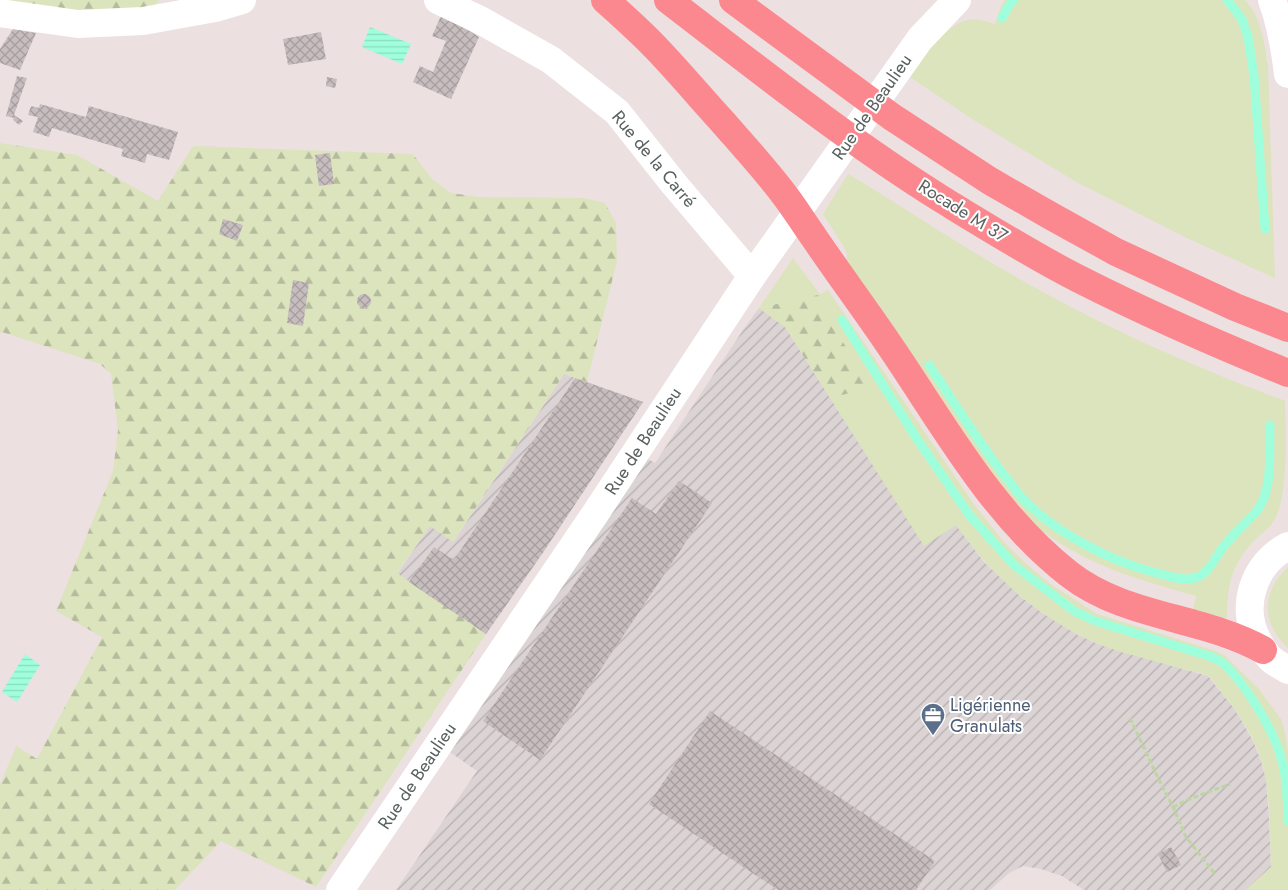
<svg xmlns="http://www.w3.org/2000/svg" width="1288" height="890" viewBox="0 0 1288 890" font-family="Jost,sans-serif">
<defs>
<pattern id="industrial-furrows" width="10" height="10" patternUnits="userSpaceOnUse" patternTransform="scale(1.25)"><rect width="10" height="10" fill="#dbd3d4"/><path d="M-1 1l2-2M0 10L10 0M9 11l2-2" fill="none" stroke="#b5afaf"/></pattern>
<pattern id="forest-firs" width="22" height="20" patternUnits="userSpaceOnUse" patternTransform="scale(1.25)"><rect width="22" height="20" fill="#dce4bd"/><path d="M5 1l3.5 6h-7zM16 11l3.5 6h-7z" fill="#b5bc9d"/></pattern>
<pattern id="water-rules" width="6" height="5" patternUnits="userSpaceOnUse" patternTransform="scale(1.25)"><rect width="6" height="5" fill="#9ffedb"/><path d="M0 2.5h6" fill="none" stroke="#8bdcbe"/></pattern>
<pattern id="building-cross-hatch" width="8" height="8" patternUnits="userSpaceOnUse" patternTransform="scale(1.25)"><rect width="8" height="8" fill="#c7bdbf"/><path d="M0 0l8 8M0 8l8-8" fill="none" stroke="#a59d9e"/></pattern>
</defs>
<rect width="100%" height="100%" fill="#ece0e1"/>
<!-- industrial -->
<g fill="url(#industrial-furrows)">
<polygon points="759,308 785,327 924,545 956,525 984,562 1021,597 1041,612 1078,635 1098,644 1123,652 1208,676 1233,707 1243,723 1254,743 1261,761 1266,779 1269,820 1271,867 1246,890 1084,890 1062,876 1041,869 1023,866 1009,873 990,890 396,890 477,771 447,750 644,457 655,463 743,330"/>
<polygon points="564,374 643,402 542,554 486,634 397,574 430,526 454,541"/>
</g>
<!-- green -->
<g fill="#dce4bd">
<path d="M1005 0H1245C1262 18 1264 43 1268 66L1275 278 1189 239 1078 183 972 119 907 75C920 59 947 24 968 20 977 18 986 21 995 24L1001 6Z"/>
<path d="M848 174C888 197 927 224 967 248 992 263 1017 278 1043 292 1121 335 1202 370 1285 401 1286 434 1288 486 1277 515 1272 527 1262 532 1254 541 1231 564 1227 587 1227 618L1193 610 1196 596C1140 580 1087 566 1040 529 1002 498 977 455 950 416 915 366 881 316 846 266L847 254 844 247 823 214Z"/>
<path d="M793 258 820 294 828 290 973 503 1002 540 1024 562 1049 583 1097 614 1215 651 1224 655 1258 688 1281 719 1285 732 1288 751V890H1246L1271 867C1270 838 1270 809 1266 780 1262 751 1245 722 1227 699 1223 694 1213 679 1208 676 1204 673 1192 671 1186 670 1165 664 1145 658 1124 653 1054 632 997 583 956 525L924 546 830 398 854 392 864 377 822 309 818 295 759 308Z"/>
<path d="M1288 567V648C1261 623 1261 592 1288 567Z"/>
</g>
<!-- forest -->
<g fill="url(#forest-firs)">
<polygon points="0,0 159,0 143,21"/>
<polygon points="0,143 77,155 158,201 193,146 413,154 432,179 451,193 479,197 584,198 605,203 616,223 617,261 587,382 564,374 453,542 430,526 397,573 486,634 316,887 221,841 175,890 0,890 0,785 16,746 37,759 102,637 56,611 113,471 118,430 111,374 100,364 2,332 0,333"/>
<polygon points="818,295 823,309 864,377 867,384 854,392 830,398 785,327 759,308"/>
</g>
<!-- water -->
<g fill="url(#water-rules)">
<polygon points="370,27 411,44 402,64 362,47"/>
<polygon points="25,654 40,665 17,702 2,692"/>
</g>
<g fill="none" stroke-linecap="round" stroke-linejoin="round">
<!-- stream -->
<g stroke="#9ffedb" stroke-width="9">
<polyline points="1227,0 1242,19 1248,37 1254,76 1265,229"/>
<polyline points="1002,18 1009,5 1014,0"/>
<path d="M842 320 917 439 970 516 1014 565 1074 611 1095 621 1209 656C1214 658 1219 660 1223 663 1244 682 1270 725 1279 751 1287 773 1287 797 1288 821"/>
<path d="M929 365C954 402 977 440 1004 475 1012 484 1019 496 1028 504 1060 535 1111 561 1153 572 1169 576 1190 585 1204 573 1211 568 1218 553 1224 546 1234 534 1245 524 1255 513 1274 492 1269 451 1270 425"/>
</g>
</g>
<!-- building -->
<g fill="url(#building-cross-hatch)">
<polygon points="441,16 452,20 479,37 451,99 413,82 420,66 433,72 446,41 432,36"/>
<polygon points="13,29 36,33 20,70 0,63 0,49"/>
<polygon points="321,32 326,59 288,65 283,39"/>
<polygon points="17,76 27,78 14,115 23,121 19,125 13,120 14,118 6,116"/>
<polygon points="327,77 337,79 335,88 326,86"/>
<polygon points="40,104 86,117 89,106 178,132 169,160 147,154 145,163 121,156 123,149 52,128 49,137 33,132 38,117 28,115 31,106 39,108"/>
<polygon points="330,153 334,184 319,186 315,155"/>
<polygon points="223,219 243,225 237,241 219,234"/>
<polygon points="293,280 309,283 303,326 287,323"/>
<circle cx="364" cy="301" r="7"/>
<polygon points="575,378 643,402 542,554 486,634 409,582 434,547 454,560"/>
<polygon points="679,481 712,503 540,760 483,721 632,498 656,514"/>
<polygon points="710,711 935,861 916,890 778,890 649,804"/>
<polygon points="1171,847 1181,865 1167,872 1158,854"/>
</g>
<g fill="none" stroke-linecap="round" stroke-linejoin="round">
<!-- path -->
<g stroke="#bdd6a0" stroke-width="3" stroke-dasharray="5 2.5" stroke-linecap="butt">
<polyline points="1130,718 1160,782 1173,807 1186,837 1215,874"/>
<polyline points="1173,807 1192,798 1230,784"/>
</g>
<!-- street -->
<g stroke="#fff" stroke-width="28">
<polyline points="438,0 480,20 551,60 617,112 674,184 752,276"/>
<polyline points="0,13 78,24 143,21 215,8 242,0"/>
</g>
<!-- secondary -->
<g stroke="#fff" stroke-width="28">
<path d="M1272 0C1281 24 1285 49 1288 74"/>
<path d="M1288 546C1254 563 1239 607 1258 641 1262 648 1266 655 1272 660 1277 664 1283 667 1288 670"/>
<polyline points="340,890 595,514 752,276 920,39 957,0"/>
</g>
<!-- highway -->
<g stroke="#fc888f" stroke-width="28">
<path d="M605 0C623 16 641 32 657 49 679 72 700 97 721 120 742 144 764 168 783 193 794 207 803 222 813 236 838 273 865 309 890 346 944 425 992 514 1069 574 1125 618 1202 616 1263 650"/>
<path d="M668 0C758 69 847 140 943 200 987 227 1032 255 1077 278 1146 313 1216 344 1288 373"/>
<polyline points="733,0 892,117 990,181 1051,216 1116,252 1235,307 1288,328"/>
</g>
</g>
<!-- icons -->
<defs>
<symbol id="office-pin" viewBox="-11 -11 22 30"><path d="M0 17L-7.5 6A9.5 9.5 0 1 1 7.5 6Z" fill="#5c6f8a" stroke="#fff"/><path d="M-6-3h4V-5.5h4V-3h4V5H-6ZM-1-4.5V-3h2v-1.5ZM-6 0V1H6V0Z" fill="#fff"/></symbol>
</defs>
<g fill-rule="evenodd">
<use href="#office-pin" x="919" y="701" width="28" height="38"/>
</g>
<g text-anchor="middle" stroke-width="4" stroke-linejoin="round" paint-order="stroke">
<!-- street labels -->
<g font-size="18" fill="#59625f" stroke="#fff">
<text transform="translate(872 107) rotate(-55)" y="6">Rue de Beaulieu</text>
<text transform="translate(654 159) rotate(50)" y="6">Rue de la Carré</text>
<text transform="translate(963 211) rotate(32)" y="6">Rocade M 37</text>
<text transform="translate(643 441) rotate(-57)" y="6">Rue de Beaulieu</text>
<text transform="translate(417 776) rotate(-56)" y="6">Rue de Beaulieu</text>
</g>
<!-- service labels -->
<g font-size="18" fill="#4e5e75" stroke="#fff" text-anchor="start">
<text x="950" y="711">Ligérienne<tspan x="950" dy="21">Granulats</tspan></text>
</g>
</g>
</svg>
